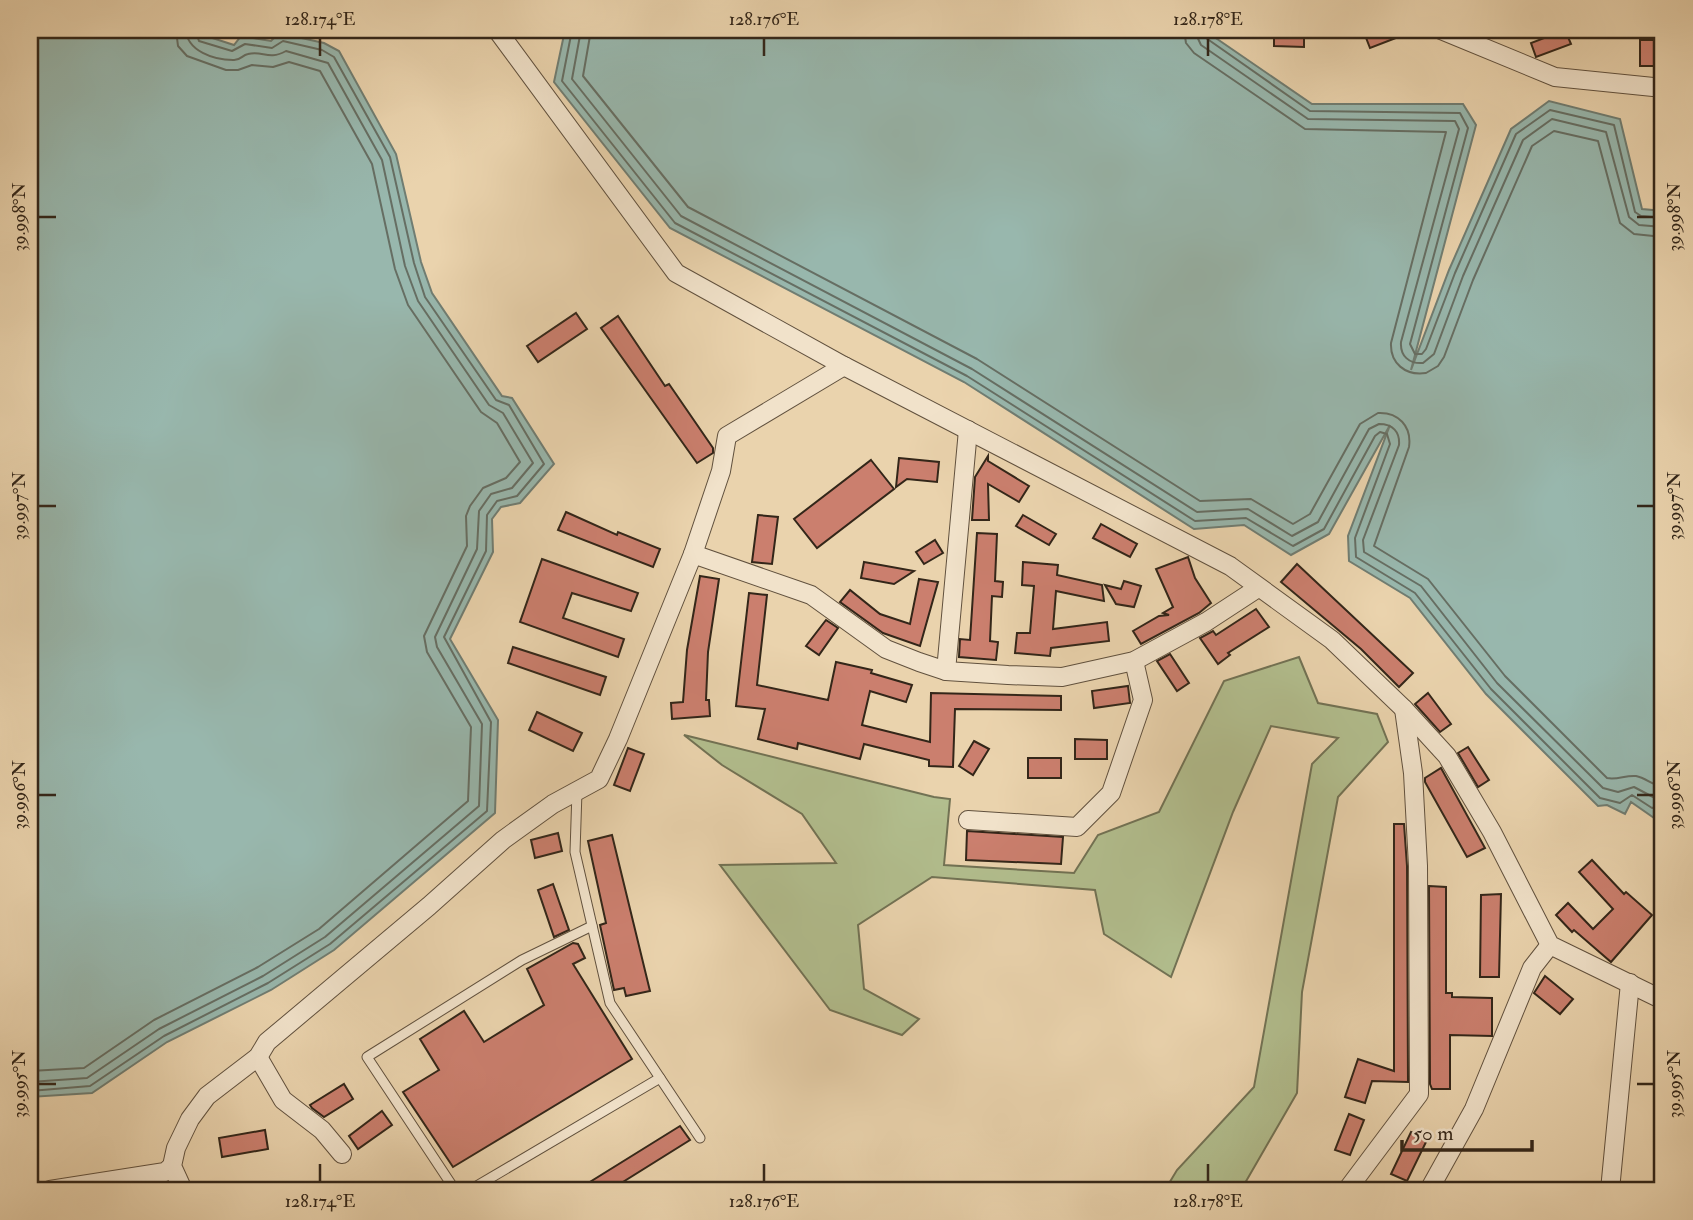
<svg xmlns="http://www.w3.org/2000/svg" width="1693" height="1220" viewBox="0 0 1693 1220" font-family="'IM FELL Double Pica',serif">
<rect width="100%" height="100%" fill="#ead3ad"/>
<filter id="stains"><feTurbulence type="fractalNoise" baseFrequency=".00286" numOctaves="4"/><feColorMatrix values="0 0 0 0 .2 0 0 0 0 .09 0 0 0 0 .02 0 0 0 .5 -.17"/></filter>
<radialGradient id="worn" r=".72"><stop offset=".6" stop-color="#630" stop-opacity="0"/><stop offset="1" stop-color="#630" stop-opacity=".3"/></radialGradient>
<!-- green -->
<polygon fill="#b2be8e" stroke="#727254" stroke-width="2" points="1299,657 1318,703 1377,714 1388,742 1338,797 1302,992 1297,1093 1241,1190 1165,1190 1177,1170 1254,1087 1312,764 1338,738 1271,726 1233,812 1171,977 1104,934 1095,890 932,877 858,925 864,989 919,1019 902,1035 830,1010 720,865 836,863 802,814 722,765 684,735 934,797 950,799 944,865 1074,873 1098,835 1159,812 1224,681"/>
<!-- water -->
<g fill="#98b7ad" stroke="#707d72" stroke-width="2">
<polygon points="30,30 202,30 203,35 234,45 241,36 271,41 279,33 324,43 339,51 396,154 421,262 432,293 502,396 512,398 554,464 520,503 501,507 492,519 493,552 450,639 498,720 495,813 334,950 271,990 167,1042 92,1093 30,1097"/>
<polygon points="565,30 1204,30 1312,104 1463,104 1476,125 1411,370 1449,270 1511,129 1549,101 1620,119 1642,209 1663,211 1663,807 1657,820 1631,802 1625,814 1607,805 1598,806 1486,694 1410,598 1349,561 1348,536 1390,425 1329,534 1291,555 1244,525 1194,529 964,382 670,228 554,82"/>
</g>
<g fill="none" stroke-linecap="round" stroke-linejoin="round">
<!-- shore -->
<g stroke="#666e63" stroke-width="2">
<polyline points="572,30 562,81 675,223 967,376 1195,521 1246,518 1293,546 1324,529 1375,436 1380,432 1387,434 1390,444 1355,538 1356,557 1415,593 1491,689 1600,798 1620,803 1632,795 1652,808 1663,805"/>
<path d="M581 30 572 79 681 216 972 369 1197 512 1248 509 1292 536 1318 522 1369 429 1379 424C1393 424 1400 432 1399 445L1363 540 1364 552 1421 586 1497 683 1603 788 1618 792 1634 787 1653 797 1663 796"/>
<path d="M591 30 583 76 688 207 977 359 1200 501 1251 499 1293 524 1310 514 1360 424 1378 413C1398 412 1412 426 1409 447L1374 546 1428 579 1505 676 1607 778C1618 780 1625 775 1636 776 1647 778 1652 786 1663 786"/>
<path d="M1184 30 1186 43 1194 53 1305 129 1446 132 1391 343C1390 363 1405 376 1426 373L1438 366 1444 357 1473 280 1532 146 1554 131 1598 141 1620 223 1634 234 1663 237"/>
<path d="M1194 30 1201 45 1308 119 1455 121 1459 129 1401 342C1400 356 1409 364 1423 363L1434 354 1463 276 1523 140 1552 119 1606 132 1629 217 1639 225 1663 227"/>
<polyline points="1203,30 1206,38 1310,111 1460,113 1468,128 1410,344 1415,354 1422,354 1426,349 1455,273 1516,134 1550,110 1614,125 1635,212 1641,216 1663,218"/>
<polyline points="30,1071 84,1068 154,1020 258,967 319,929 468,801 471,727 427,652 424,636 467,546 466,516 470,506 483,488 506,478 520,462 497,423 481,412 408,305 395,269 372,164 320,71 289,62 273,67 252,65 238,70 226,70 187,56 178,46 176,30"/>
<path d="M30 1082 87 1078 159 1029 263 976 325 937 479 806 482 724 437 647 435 637 477 549 479 511 491 494 512 488 533 463 503 413 489 405 418 301 405 266 382 160 328 63 286 51C268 61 263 50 248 54 242 55 240 61 233 60 214 60 187 51 186 30"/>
<polyline points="30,1091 90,1086 164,1036 268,983 330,944 487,811 491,722 444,637 486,551 487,515 497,501 517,496 544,464 509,405 496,400 425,297 414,263 390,157 334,57 322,50 283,41 272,48 245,44 232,51 199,41 195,30"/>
</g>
</g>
<!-- building -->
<g fill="#cb7f6e" stroke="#332619" stroke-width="2">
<polygon points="1274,30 1304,30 1304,47 1274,46"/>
<polygon points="1379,30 1414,30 1414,31 1370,48 1365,35"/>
<polygon points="1565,30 1571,44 1536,57 1531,43"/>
<rect x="1640" y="40" width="23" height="26"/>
<polygon points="576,313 587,329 538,362 527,346"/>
<polygon points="618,316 665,386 669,384 713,448 713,453 697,463 601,328"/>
<polygon points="988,456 988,461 1029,486 1019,502 988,484 989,520 972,520 975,477"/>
<polygon points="899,458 939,462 937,482 907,479 896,487"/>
<polygon points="871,460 894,489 817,548 794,519"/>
<polygon points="566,512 617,535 618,532 660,549 653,567 558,530"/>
<polygon points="758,515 778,517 772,564 752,562"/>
<polygon points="1023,515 1056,534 1049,545 1016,526"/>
<polygon points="1101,524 1137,544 1130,557 1093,538"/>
<polygon points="977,533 997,534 995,581 1003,582 1002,597 992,596 990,641 998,642 996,660 959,657 960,639 970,640"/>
<polygon points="935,540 943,553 924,564 916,552"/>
<polygon points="1188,557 1195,578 1211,603 1199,613 1141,644 1133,631 1159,616 1169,615 1163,613 1173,607 1156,569"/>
<polygon points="542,559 638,593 631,611 572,593 563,618 624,639 618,657 520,622"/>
<polygon points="864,562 914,571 894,584 861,578"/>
<polygon points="1023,562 1058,565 1057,575 1102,585 1104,601 1056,591 1053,629 1107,622 1109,641 1051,648 1050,656 1015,653 1017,633 1030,633 1034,586 1022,585"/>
<polygon points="1297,564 1413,673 1399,687 1361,649 1281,582"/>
<polygon points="700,576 719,579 708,652 706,700 709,700 710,716 672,719 671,703 683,702 687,650"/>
<polygon points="919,579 938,582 920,646 883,633 840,602 850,590 880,614 910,624"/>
<polygon points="1124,581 1141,586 1134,607 1116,604 1105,585 1121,589"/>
<polygon points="749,593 767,595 757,685 828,700 836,662 872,670 871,673 912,685 906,702 870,691 862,725 930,742 931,693 1061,696 1061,710 955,709 953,767 929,766 929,760 864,744 860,759 798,743 797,749 758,739 765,709 736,706"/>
<polygon points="1256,609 1269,627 1228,653 1230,655 1218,664 1200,638 1213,631 1216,635"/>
<polygon points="826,620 838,628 819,655 806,646"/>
<polygon points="513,647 606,677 600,695 508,663"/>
<polygon points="1170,654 1189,683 1177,691 1157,661"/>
<polygon points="1128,686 1130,703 1094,708 1092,691"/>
<polygon points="1428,693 1451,724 1440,732 1415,704"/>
<polygon points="537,712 582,733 573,751 529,730"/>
<polygon points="1075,739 1107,740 1107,759 1075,759"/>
<polygon points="974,741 989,749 973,775 959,766"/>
<polygon points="1468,747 1489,780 1478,787 1458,753"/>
<polygon points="628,748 644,754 630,791 614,785"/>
<rect x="1028" y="758" width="33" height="20"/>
<polygon points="1441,768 1485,848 1467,857 1425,782 1425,778"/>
<polygon points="1394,824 1404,824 1407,866 1408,1082 1372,1081 1365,1103 1345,1097 1358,1059 1394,1071"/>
<polygon points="967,831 1063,837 1061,864 966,860"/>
<polygon points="558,833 562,851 535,858 531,840"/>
<polygon points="612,835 650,991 626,996 624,988 614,990 600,925 606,923 588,841"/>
<polygon points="1592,860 1624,894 1626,892 1652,915 1611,962 1574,930 1572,932 1556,915 1568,903 1593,929 1613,909 1579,872"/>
<polygon points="553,884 569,930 554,937 538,890"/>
<polygon points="1429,886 1446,887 1446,993 1452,993 1452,997 1492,998 1492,1036 1450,1035 1450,1089 1432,1089 1430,1084"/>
<polygon points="1501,894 1499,977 1480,977 1481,895"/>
<polygon points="573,943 578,944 585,958 573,964 632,1059 453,1167 403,1092 439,1070 420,1039 464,1011 484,1042 544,1005 527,969"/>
<polygon points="1545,976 1573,999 1560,1014 1534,993"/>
<polygon points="344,1084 353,1099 324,1117 312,1108 310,1105"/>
<polygon points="382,1111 392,1125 358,1149 349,1136"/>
<polygon points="1349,1114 1364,1120 1350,1155 1335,1150"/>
<polygon points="680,1126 690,1140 610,1190 577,1190"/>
<polygon points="265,1130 268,1149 222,1157 219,1138"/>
<polygon points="1411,1132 1427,1140 1407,1181 1391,1174"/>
</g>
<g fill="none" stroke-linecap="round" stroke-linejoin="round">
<defs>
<g id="service">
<polyline points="577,791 575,852 610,1003 700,1138"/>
<polyline points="455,1190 367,1057 522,960 592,926"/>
<polyline points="470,1190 660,1078"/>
</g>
<g id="minor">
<polyline points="497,30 676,273 844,366 1230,566 1332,640 1404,709 1447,756 1492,832 1550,945 1663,1000"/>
<polyline points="1441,30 1555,77 1663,88"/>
<polyline points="693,554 721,471 727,436 844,366"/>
<polyline points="946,671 968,430"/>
<polyline points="968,820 1077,827 1111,793 1143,700 1134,661"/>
<polyline points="258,1057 283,1100 322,1130 342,1154"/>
<polyline points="50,1190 165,1172 172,1166"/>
<polyline points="183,1190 172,1166 176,1148 190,1119 207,1096 258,1057 267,1042 429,906 503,840 553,804 599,779 618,739 693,554 811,595 886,649 919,662 946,671 1008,675 1062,677 1134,661 1206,622 1258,588"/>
<polyline points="1347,1190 1419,1094 1418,866 1413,773 1404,709"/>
<polyline points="1429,1190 1474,1109 1532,968 1550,945"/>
<polyline points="1610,1190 1630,983"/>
</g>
</defs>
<!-- service casing -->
<use href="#service" stroke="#61513e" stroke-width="11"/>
<!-- minor casing -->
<use href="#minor" stroke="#61513e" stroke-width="20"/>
<!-- service -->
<use href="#service" stroke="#f1e2ca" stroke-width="9"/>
<!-- minor -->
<use href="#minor" stroke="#f1e2ca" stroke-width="18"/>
</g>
<!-- ticks -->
<path fill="none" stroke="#332619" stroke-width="2.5" d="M320 38V56M764 38V56M1208 38V56M38 217H56M1637 217H1654M38 506H56M1637 506H1654M38 795H56M1637 795H1654M38 1084H56M1637 1084H1654M320 1164V1182M764 1164V1182M1208 1164V1182"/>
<!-- margin -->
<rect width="1693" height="1220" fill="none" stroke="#ead3ad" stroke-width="77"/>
<!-- scale -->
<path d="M1402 1140v10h130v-10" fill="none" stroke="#332619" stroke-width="3.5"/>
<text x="1413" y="1140" font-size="21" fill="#332619" stroke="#f1e2ca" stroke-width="5" paint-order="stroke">50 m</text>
<rect x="38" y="38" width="1616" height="1144" fill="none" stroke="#332619" stroke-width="2.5"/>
<g font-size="18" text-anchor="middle" fill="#332619">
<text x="320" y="25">128.174°E</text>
<text x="764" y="25">128.176°E</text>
<text x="1208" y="25">128.178°E</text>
<text transform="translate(19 217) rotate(-90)" y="6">39.998°N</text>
<text transform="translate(1674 217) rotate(-90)" y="6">39.998°N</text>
<text transform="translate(19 506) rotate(-90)" y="6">39.997°N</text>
<text transform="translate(1674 506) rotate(-90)" y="6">39.997°N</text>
<text transform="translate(19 795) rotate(-90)" y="6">39.996°N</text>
<text transform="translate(1674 795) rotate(-90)" y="6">39.996°N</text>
<text transform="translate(19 1084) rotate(-90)" y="6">39.995°N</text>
<text transform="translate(1674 1084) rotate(-90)" y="6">39.995°N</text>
<text x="320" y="1207">128.174°E</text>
<text x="764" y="1207">128.176°E</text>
<text x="1208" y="1207">128.178°E</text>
</g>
<rect width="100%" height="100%" filter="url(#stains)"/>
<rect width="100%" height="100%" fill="url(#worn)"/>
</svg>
